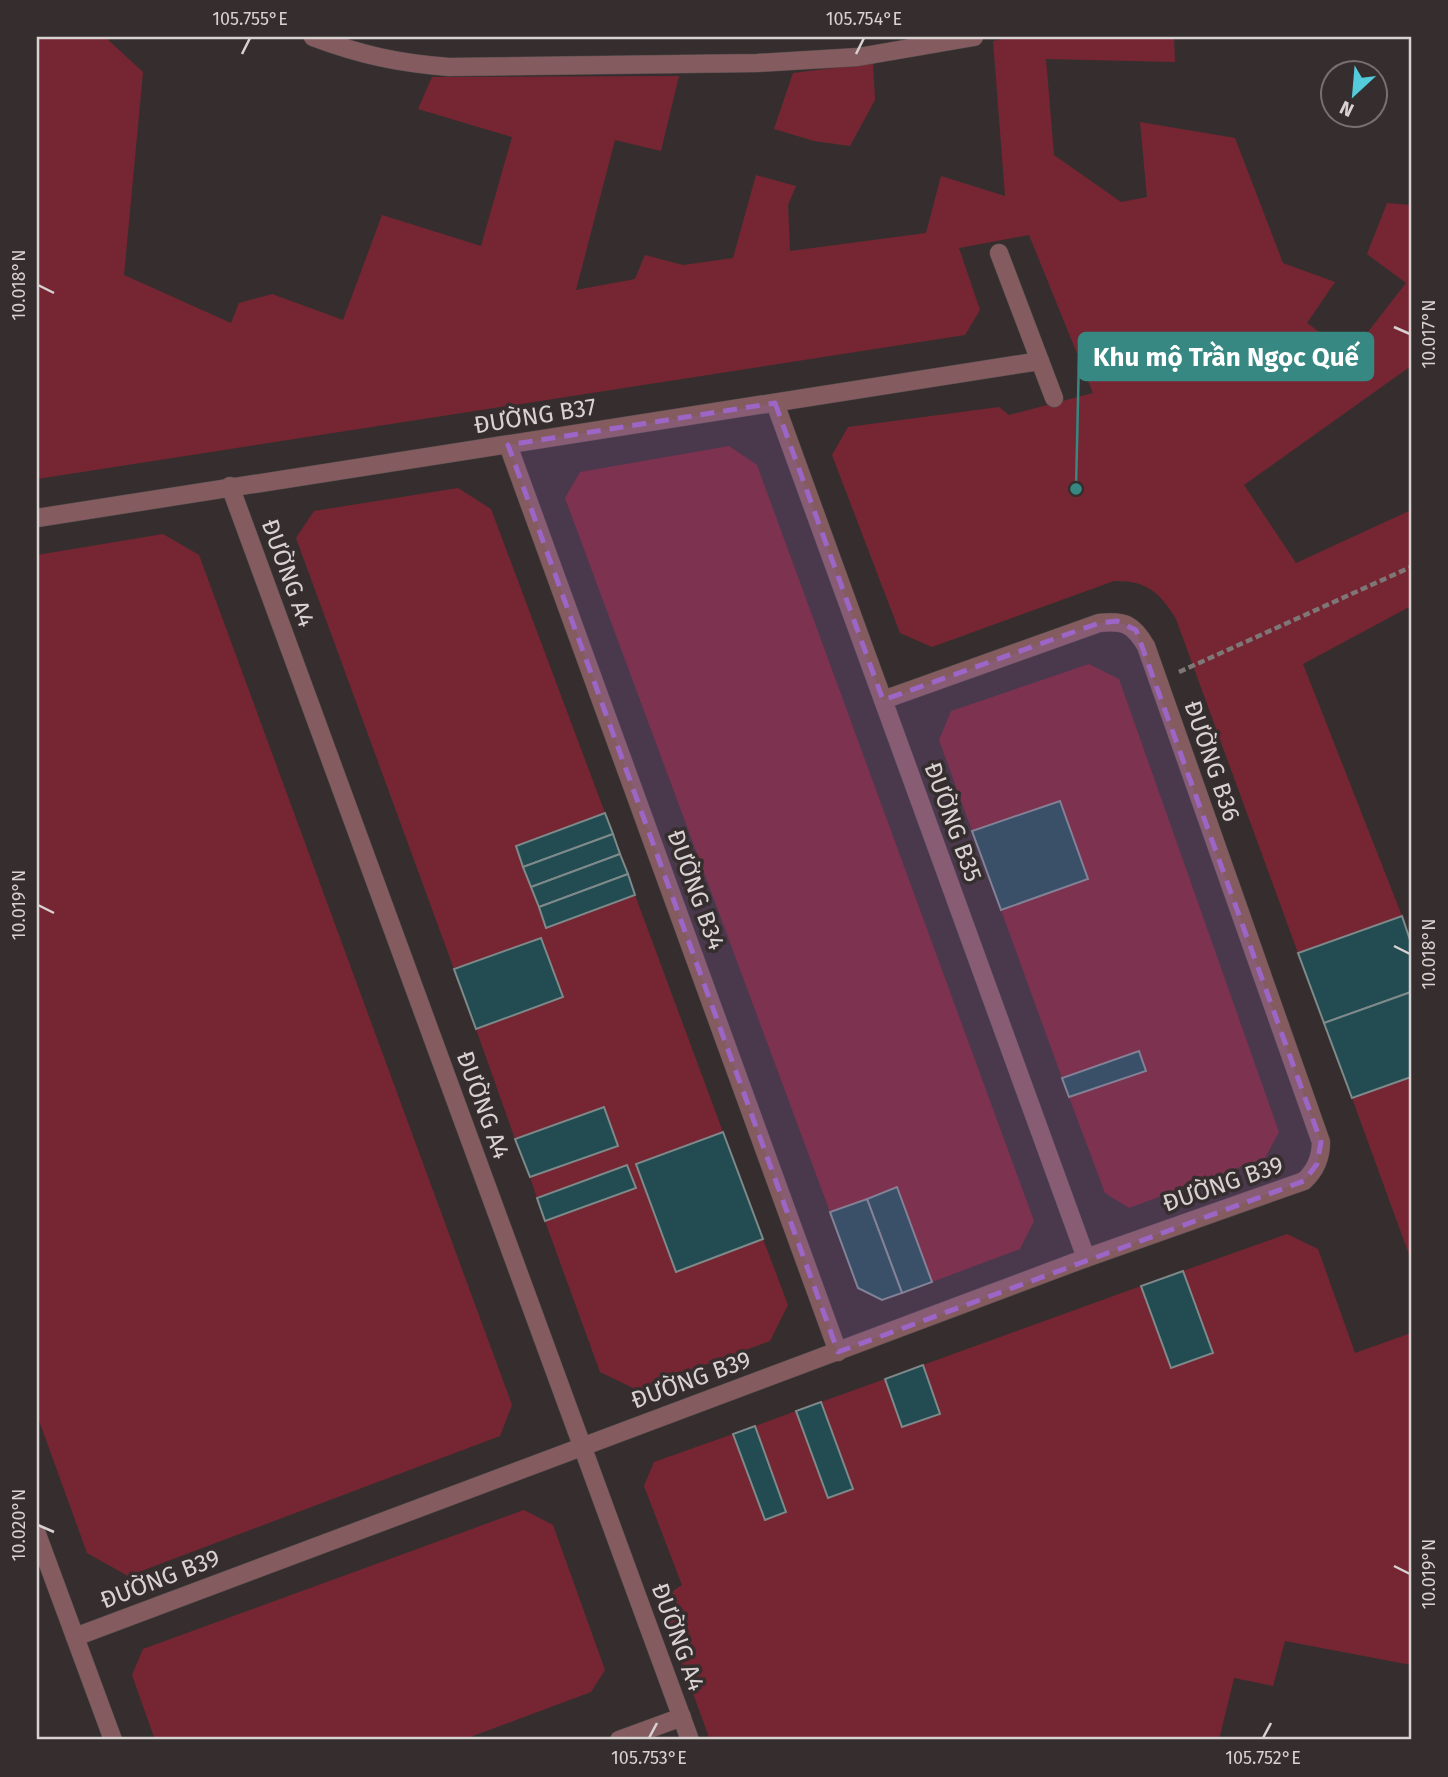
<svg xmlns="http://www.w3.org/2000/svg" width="1448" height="1777" viewBox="0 0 1448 1777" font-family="'Fira Sans',sans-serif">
<rect width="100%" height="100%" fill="#362e2e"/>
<!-- green -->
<g fill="#762632">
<path d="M37 37H105L143 72 124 275 231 323 239 303 272 294 343 320 382 215 481 246 512 137 418 109 432 77 679 76 661 151 615 140 576 290 635 279 645 255 683 265 733 258 756 175 796 186 788 205 790 251 926 233 941 176 1005 196 993 41 1013 37H1174L1175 62 1046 59 1054 155 1121 202 1147 197 1140 122 1235 138 1283 263 1335 282 1307 323 1350 355 1406 283 1367 254 1387 203 1411 205V366L1244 485 1296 563 1409 511 1411 517V606L1303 664 1402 916 1298 953 1176 619C1160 592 1145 580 1114 581L932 647 900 633 832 455 848 427 999 407 1009 415 1093 393 1029 235 959 248 980 310 965 335 37 479Z"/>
<polygon points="873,63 875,100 850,146 814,141 774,129 793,73"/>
<polygon points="729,446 757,465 1034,1221 1020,1249 932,1282 897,1188 830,1212 565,498 580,472"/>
<polygon points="458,488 491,509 605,813 516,846 547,928 635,895 723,1132 636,1164 676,1271 763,1239 788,1305 770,1341 637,1390 600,1372 545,1221 635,1188 537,1198 530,1177 618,1146 604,1107 515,1139 476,1029 563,997 541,938 454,969 296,538 314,511"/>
<polygon points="163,534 199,555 512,1405 500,1436 128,1576 87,1553 37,1415 37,555"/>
<polygon points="1089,664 1119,679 1279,1132 1265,1158 1129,1208 1105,1193 1069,1097 1145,1071 1139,1052 1062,1078 1001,910 1088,879 1060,801 972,831 939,740 951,711"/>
<polygon points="1411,1077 1411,1260 1352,1098"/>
<polygon points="1287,1234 1318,1249 1355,1353 1411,1333 1411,1665 1285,1641 1273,1686 1234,1678 1219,1740 710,1740 659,1600 682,1585 644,1486 654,1462 733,1434 765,1519 785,1513 755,1426 796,1411 828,1497 853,1488 821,1402 885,1379 902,1426 923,1365 1141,1286 1171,1368 1212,1353 1183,1271"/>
<polygon points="524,1510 553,1525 605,1670 591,1692 462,1740 155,1740 132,1675 143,1649"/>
</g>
<!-- building -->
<g fill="#224c52" stroke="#7e898a" stroke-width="2">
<polygon points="1060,801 1088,879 1001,910 972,831"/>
<polygon points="605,813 613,834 523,867 516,846"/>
<polygon points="613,834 620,854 531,887 523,867"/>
<polygon points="620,854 628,874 539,907 531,887"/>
<polygon points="628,874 635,895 546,928 539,907"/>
<polygon points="1402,916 1411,943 1411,992 1324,1023 1298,953"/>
<polygon points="541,938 563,997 476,1029 454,969"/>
<polygon points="1411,992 1411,1077 1352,1098 1324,1023"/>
<polygon points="1139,1051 1146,1071 1069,1097 1062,1078"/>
<polygon points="604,1107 618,1146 530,1177 515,1139"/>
<polygon points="723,1132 763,1239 676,1272 636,1164"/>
<polygon points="627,1165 636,1188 545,1221 537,1198"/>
<polygon points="897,1187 932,1282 902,1293 867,1199"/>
<polygon points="867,1199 902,1293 882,1300 858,1288 830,1212"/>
<polygon points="1183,1271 1213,1353 1171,1368 1141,1286"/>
<polygon points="923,1365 940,1414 902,1427 885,1379"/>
<polygon points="821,1402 853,1489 828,1498 796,1411"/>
<polygon points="755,1426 786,1512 765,1520 733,1434"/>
</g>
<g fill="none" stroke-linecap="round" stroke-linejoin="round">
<defs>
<path id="service" d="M313 37C361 55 398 63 449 67L757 63 858 57 974 37"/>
<g id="minor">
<polyline points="999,253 1054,398"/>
<polyline points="775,403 1086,1258"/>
<polyline points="508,445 838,1352"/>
<polyline points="230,486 690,1740"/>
<polyline points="37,518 1040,361"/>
<polyline points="37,1534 113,1740"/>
<path d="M75 1637 1086 1258 1304 1181C1316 1170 1321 1158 1321 1142L1146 646C1133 624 1124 620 1099 623L883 700"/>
</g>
<polyline id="tertiary" points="619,1740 682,1717"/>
</defs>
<!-- service casing -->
<use href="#service" stroke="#534c4c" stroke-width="19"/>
<!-- minor casing -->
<use href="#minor" stroke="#534c4c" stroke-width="19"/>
<!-- tertiary casing -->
<use href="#tertiary" stroke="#534c4c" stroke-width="19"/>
<!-- path -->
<polyline stroke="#7e7777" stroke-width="4.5" stroke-dasharray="7 3.5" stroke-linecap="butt" points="1179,672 1411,567"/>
<!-- service -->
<use href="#service" stroke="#845b5e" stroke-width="18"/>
<!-- minor -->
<use href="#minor" stroke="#845b5e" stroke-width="18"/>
<!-- tertiary -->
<use href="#tertiary" stroke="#845b5e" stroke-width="18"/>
</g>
<!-- marked area -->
<path fill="#9c66c6" fill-opacity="0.2" stroke="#9c66c6" stroke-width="5" stroke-dasharray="14 9" stroke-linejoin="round" d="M775 403 883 700 1099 623 1117 621 1136 630 1321 1142 1317 1164 1304 1181 838 1352 508 445Z"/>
<!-- ticks -->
<path fill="none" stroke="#d8d2d2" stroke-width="2.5" d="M242 54 250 38M856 54 864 38M38 285 54 293M1394 327 1410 334M38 905 54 913M1394 946 1410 954M38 1525 54 1532M1394 1566 1410 1574M649 1738 657 1723M1263 1738 1271 1723"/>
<g text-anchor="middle" stroke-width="7" stroke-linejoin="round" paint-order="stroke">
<!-- street labels -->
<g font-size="24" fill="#d8d2d2" stroke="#362e2e">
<text transform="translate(535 416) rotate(-9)" y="8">ĐƯỜNG B37</text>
<text transform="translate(288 573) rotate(70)" y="8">ĐƯỜNG A4</text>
<text transform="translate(1212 761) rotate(71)" y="8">ĐƯỜNG B36</text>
<text transform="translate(953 822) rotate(70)" y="8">ĐƯỜNG B35</text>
<text transform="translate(696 890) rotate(70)" y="8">ĐƯỜNG B34</text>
<text transform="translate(483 1105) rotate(70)" y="8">ĐƯỜNG A4</text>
<text transform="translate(1223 1184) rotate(-19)" y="8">ĐƯỜNG B39</text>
<text transform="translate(691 1380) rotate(-20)" y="8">ĐƯỜNG B39</text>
<text transform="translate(160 1579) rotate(-21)" y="8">ĐƯỜNG B39</text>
<text transform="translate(678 1637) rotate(70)" y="8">ĐƯỜNG A4</text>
</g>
</g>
<!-- callouts -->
<path fill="none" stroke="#378882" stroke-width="2.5" d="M1076 489L1079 356"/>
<circle fill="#378882" stroke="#362e2e" stroke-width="2.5" cx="1076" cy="489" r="7"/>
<rect fill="#378882" stroke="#378882" stroke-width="2.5" x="1079" y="333" width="294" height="47" rx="7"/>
<g font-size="26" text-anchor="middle" font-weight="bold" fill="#fff">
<text x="1226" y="366">Khu mộ Trần Ngọc Quế</text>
</g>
<!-- border -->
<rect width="1448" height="1777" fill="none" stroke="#362e2e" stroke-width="77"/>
<!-- north arrow -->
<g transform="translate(1354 94) rotate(206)"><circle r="33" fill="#362e2e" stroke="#777070" stroke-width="2"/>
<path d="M0-5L12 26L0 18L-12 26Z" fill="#53cbda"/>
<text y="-10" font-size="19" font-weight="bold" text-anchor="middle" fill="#d8d2d2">N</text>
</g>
<rect x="38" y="38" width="1372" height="1700" fill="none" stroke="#d8d2d2" stroke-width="2.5"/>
<g font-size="18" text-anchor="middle" fill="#d8d2d2">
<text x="250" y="25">105.755°E</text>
<text x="864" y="25">105.754°E</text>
<text transform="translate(19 285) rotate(-90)" y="6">10.018°N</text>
<text transform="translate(1429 334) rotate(-90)" y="6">10.017°N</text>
<text transform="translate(19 905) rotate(-90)" y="6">10.019°N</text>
<text transform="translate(1429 954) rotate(-90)" y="6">10.018°N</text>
<text transform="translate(19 1525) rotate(-90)" y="6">10.020°N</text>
<text transform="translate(1429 1574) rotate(-90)" y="6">10.019°N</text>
<text x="649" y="1764">105.753°E</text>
<text x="1263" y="1764">105.752°E</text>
</g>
</svg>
